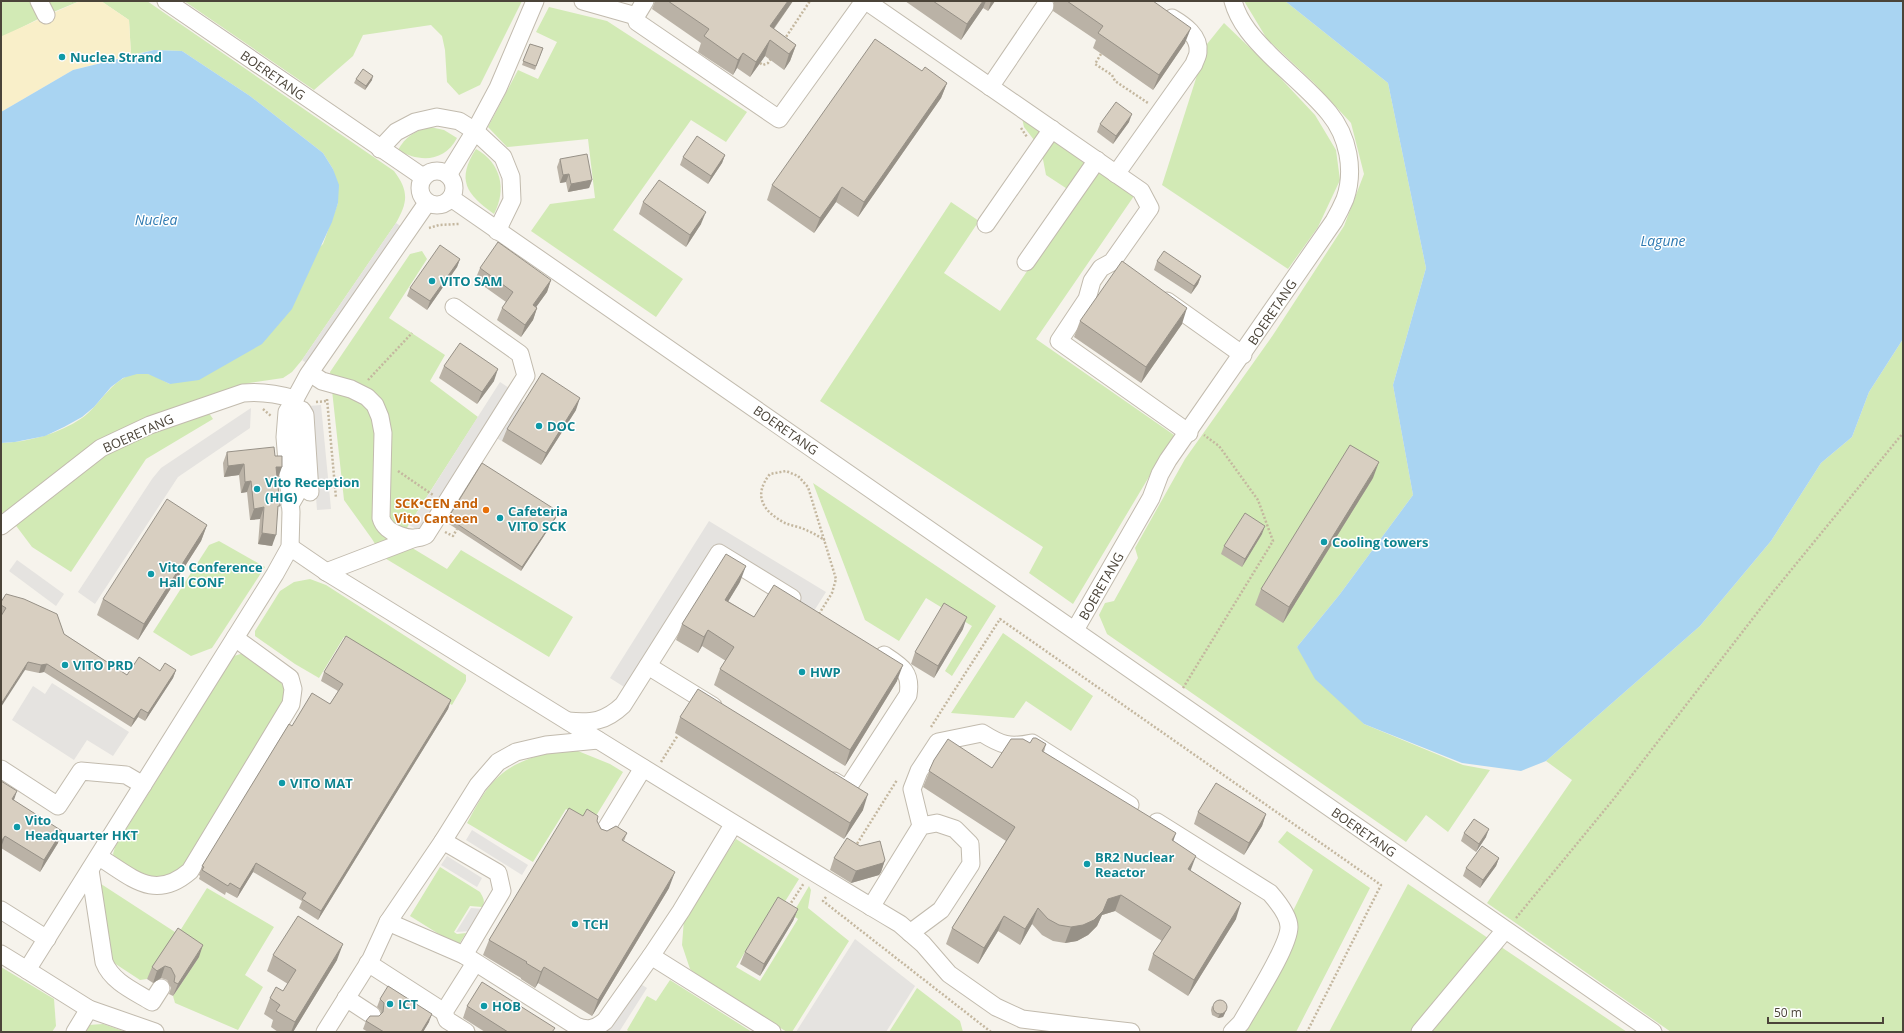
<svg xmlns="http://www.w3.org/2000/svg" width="1904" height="1033" viewBox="0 0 1904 1033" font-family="'Open Sans',sans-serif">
<rect width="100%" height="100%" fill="#f6f3ec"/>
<!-- green -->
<g fill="#d2eab5">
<polygon points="1,1 80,1 46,15 1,38"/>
<path d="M101 1H147L394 171C409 191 408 202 396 223L302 360 292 372 283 378 249 383 200 400 213 419 146 459 71 572 32 547 5 511 1 514V443C29 442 58 434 82 418 102 404 117 367 148 374 155 375 163 381 170 384L323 244 338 203 333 169 323 153 250 96 182 51 154 50 131 55 129 20Z"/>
<polygon points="184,1 522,1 480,85 459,95 447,82 445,50 442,36 431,25 363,35 353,56 314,90"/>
<polygon points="1244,1 1285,1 1388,83 1426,268 1393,385 1413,495 1340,594 1297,647 1364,724 1463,765 1490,770 1448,832 1426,815 1406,842 1107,634 1099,615 1105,603 1114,601 1138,558 1135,548 1185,459 1273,335 1344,226 1364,174 1351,123 1313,82 1267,39"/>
<polygon points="549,7 607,21 747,112 726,142 691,120 613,230 683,279 656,317 531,231 550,204 595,198 588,139 507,147 488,127 518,70 538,79 557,42 536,32"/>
<polygon points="1224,23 1270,67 1315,115 1336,150 1340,180 1318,227 1288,269 1162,185 1207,44"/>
<polygon points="1022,118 1134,196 1036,339 1174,435 1073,604 1029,573 1043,547 820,401 951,202 979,221 944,273 1000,311 1078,196 1046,175 1041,149 1024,127"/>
<path d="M430 127 444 130 457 138C444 163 418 162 398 150 405 137 416 130 430 127Z"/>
<path d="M476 149C501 163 507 189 494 214 466 194 456 180 476 149Z"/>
<polygon points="422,251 427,259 389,318 445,355 430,381 478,417 399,540 447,569 461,550 573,617 549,657 383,557 372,539 344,500 330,372 410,254"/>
<polygon points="1903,339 1903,1032 1671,1032 1487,903 1572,780 1546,761 1700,626 1771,541 1821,463 1852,437 1869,392"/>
<polygon points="813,483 996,606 952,676 945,671 972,626 926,598 899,641 865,620"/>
<polygon points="219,541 265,567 212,648 191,656 153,632 209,545"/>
<polygon points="310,579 326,585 466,675 466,681 452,705 344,637 319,678 295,664 255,636 255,631 280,591 294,582"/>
<polygon points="1003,633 1093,696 1071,731 1026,701 1014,718 951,713"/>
<path d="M247 652 277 675 285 690 282 710 187 863C166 885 154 882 129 867 122 863 116 861 113 854L115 847 234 656Z"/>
<path d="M573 749 610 764 623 772 591 824 566 809 533 862 467 823C475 809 483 792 494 781 514 759 546 753 573 749Z"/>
<polygon points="1287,831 1370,888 1296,1032 1242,1032 1293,911 1313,870 1278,842"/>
<polygon points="736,839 799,879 781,908 774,904 736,967 760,981 798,919 792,915 809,886 811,890 808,908 849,941 792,1032 787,1032 707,983 690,969 682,945 684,919"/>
<path d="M440 867 480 892C483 897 486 902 482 907L470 906 454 932 457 934 466 933 458 946 410 916Z"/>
<polygon points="98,882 178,934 207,888 274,927 245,975 263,987 238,1030 175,1003 173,996 199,957 173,940 147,979 140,980 111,961"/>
<polygon points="1408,884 1627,1032 1329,1032"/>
<polygon points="1,967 54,999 56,1026 52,1032 1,1032"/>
<polygon points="670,980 752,1032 629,1032 627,1030 647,996 656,1001"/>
<polygon points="917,988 960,1021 963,1032 889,1032"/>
<polygon points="103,1024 126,1032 84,1032 88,1025"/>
</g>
<!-- sand -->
<polygon fill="#f9efc9" points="80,1 101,1 129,20 131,55 73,70 1,112 2,36"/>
<!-- parking -->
<g fill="#e5e3e0">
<polygon points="396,223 402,227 308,364 302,360"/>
<polygon points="500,382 509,388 418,530 409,525"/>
<polygon points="517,398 526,404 502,441 492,436"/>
<polygon points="321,405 331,509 317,510 309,406"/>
<polygon points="251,408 250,428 178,477 95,604 78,592 152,479 161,468"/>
<polygon points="709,521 826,592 814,611 719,553 632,692 610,678"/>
<polygon points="17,560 64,594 56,606 9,571"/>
<polygon points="52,683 129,732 113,756 87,740 74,760 12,720 33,686 45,694"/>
<polygon points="472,830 528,865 522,875 466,840"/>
<polygon points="447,856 482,878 477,887 441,865"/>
<polygon points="471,908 485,909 472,931 456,932"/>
<polygon points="855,939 915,986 886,1032 796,1032"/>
<polygon points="636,981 647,988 619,1032 605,1032"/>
</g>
<!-- water -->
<g fill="#a9d4f2">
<polygon points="1285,1 1903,1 1903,339 1869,392 1852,437 1821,463 1771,541 1700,626 1546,761 1521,771 1462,763 1364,724 1315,679 1297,647 1340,594 1413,495 1393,385 1426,268 1388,83"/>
<polygon points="154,50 182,51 250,96 323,153 333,169 339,185 338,203 332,222 292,309 262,344 199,380 170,384 148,374 137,374 123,378 111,387 94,407 82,417 64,427 45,436 15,442 1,443 1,112 73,70"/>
</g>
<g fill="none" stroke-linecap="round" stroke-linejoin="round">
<defs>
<g id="minor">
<polyline points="39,1 46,15"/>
<polyline points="166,1 423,177"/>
<polyline points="583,1 636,16"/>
<polyline points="645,1 636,16 637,22 779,119 864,1"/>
<polyline points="866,1 1141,191 1150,208 1112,262 1101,268 1092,281 1087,299 1059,341 1189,433"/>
<polyline points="990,87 1045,6"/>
<polyline points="380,149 396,132 415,122 437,117 459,121 475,131 503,157 511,177 512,200 497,231"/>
<circle cx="437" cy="188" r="17"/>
<path d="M1116 174 1194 64C1195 60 1198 56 1198 52 1200 36 1184 25 1172 18"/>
<polyline points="448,175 475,131 498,88 535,1"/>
<polyline points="451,198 1653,1032"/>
<polyline points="986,224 1052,129"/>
<polyline points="1026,262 1097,160"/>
<polyline points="1167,301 1243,355"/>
<path d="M310 373 322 381 351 389 367 397 375 405 380 417 383 433 381 518C385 534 412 543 426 535L526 376 520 354 454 307"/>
<polyline points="302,410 305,415 310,492"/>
<path d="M1 526 101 448 150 425 243 393C262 391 278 394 295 399L308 375 427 203"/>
<path d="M290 547 328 573C519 690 708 810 900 924L923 944 949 974 996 1007 1022 1019 1086 1027 1090 1032"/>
<polyline points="326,572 415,538"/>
<path d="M1075 630 1151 498 1160 474 1168 460 1334 221C1338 214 1342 206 1345 199 1355 170 1348 136 1329 113 1313 93 1288 73 1270 55 1254 39 1239 23 1233 1"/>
<polyline points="648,666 713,706"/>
<path d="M568 721C592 723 605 722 623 705L719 553 792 598"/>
<polyline points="1,769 58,806 81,771 126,775 143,785"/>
<path d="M834 781 847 789 908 695C912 672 901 666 884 655"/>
<path d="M1157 822 1270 893C1277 901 1289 916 1289 927 1289 947 1252 1003 1241 1023L1232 1032"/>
<polyline points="733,825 681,911 651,956 772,1032"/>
<path d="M921 826 912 789 919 771 938 742 982 733C1001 745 1009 748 1032 743L1130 805"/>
<polyline points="601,837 643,768"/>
<polyline points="443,841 498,873 502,891 464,955"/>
<path d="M99 857C132 877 154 902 190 871L291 704 293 689 290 678 235 638"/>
<path d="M90 870 104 962C112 982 134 991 152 1002L161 988"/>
<polyline points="871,907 921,826 937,823 955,829 970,844 971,864 941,910 910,933"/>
<polyline points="1,910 47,939"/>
<path d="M388 922 464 955 576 1026C588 1031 595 1029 605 1021L651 956"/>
<polyline points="1,954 27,970 275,574 290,547 291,512 285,437 287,412 295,399 293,435 297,493 290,505"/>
<polyline points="368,963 444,1012"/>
<polyline points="27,970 89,1009 155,1032"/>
<polyline points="346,998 372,1015"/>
<polyline points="1086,1027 1131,1032"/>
<polyline points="75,1032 89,1009"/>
<polyline points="325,1032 371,959 388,922 443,841 478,785 498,762 516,752 546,745 598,740"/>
<polyline points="466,1032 447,1020 444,1012 475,963"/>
<polyline points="1420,1032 1505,930"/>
</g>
</defs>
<!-- minor casing -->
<use href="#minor" stroke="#c2bbae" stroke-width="19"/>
<!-- path -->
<g stroke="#c4b79f" stroke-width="2.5" stroke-dasharray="2 2" stroke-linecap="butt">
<polyline points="72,1 73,1"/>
<polyline points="784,40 810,1"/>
<polyline points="1101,54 1095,64 1112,75 1115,81 1148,103"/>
<polyline points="760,63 763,65 768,63 772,57"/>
<polyline points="1021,128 1027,137"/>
<polyline points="429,228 439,225 459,224"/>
<polyline points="368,380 412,333"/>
<polyline points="327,399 336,498"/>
<polyline points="316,402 327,401"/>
<polyline points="263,409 271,416"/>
<polyline points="398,471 433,495"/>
<polyline points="445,532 453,536 457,529"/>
<path d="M819 614 832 593 836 579 808 487 798 476 786 471 770 474C753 495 762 511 785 523 792 526 801 527 808 531 814 533 819 537 825 540"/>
<polyline points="1183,688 1273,541 1258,500 1219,446 1204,435"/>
<polyline points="931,727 1000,619 1381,885 1307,1032"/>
<polyline points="661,762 678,735"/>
<polyline points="855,847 897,780"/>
<polyline points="826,897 823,901 991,1032"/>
<polyline points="789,906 804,883"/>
<polyline points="1516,918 1612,801 1774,591 1903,433"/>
</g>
<!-- minor -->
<use href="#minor" stroke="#fff" stroke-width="17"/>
</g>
<!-- wall -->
<g fill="#bab2a6">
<polygon points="655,1 793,1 774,29 796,45 790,61 784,70 765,56 750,77 737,68 733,75 698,52 701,43 652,9"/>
<polygon points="905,1 995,1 988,11 983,8 961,40"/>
<polygon points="1053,1 1153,1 1153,2 1185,43 1153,90 1093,48 1096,40 1053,11 1054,2"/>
<polygon points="530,44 543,48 535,70 522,65"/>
<polygon points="922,71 947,83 941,98 858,217 836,202 814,233 767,200 772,185"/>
<polygon points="356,79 372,80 365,90 354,83"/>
<polygon points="1129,122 1113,144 1097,132 1100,124"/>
<polygon points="725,155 722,163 708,184 680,165 683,157"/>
<polygon points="560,159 592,180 589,188 568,192 566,182 560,183 557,167"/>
<polygon points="643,202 701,224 686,247 639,214"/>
<polygon points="460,259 457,267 427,310 407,296 410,288"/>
<polygon points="1157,261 1201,276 1198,284 1191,294 1154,270"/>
<polygon points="480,268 551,280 547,292 536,307 537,308 533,320 521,337 497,320 502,308 506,302 475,280"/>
<polygon points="1080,321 1182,324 1141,383 1074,337"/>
<polygon points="444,366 494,381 477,404 439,378"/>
<polygon points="576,410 541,465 502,441 507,429"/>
<polygon points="227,452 278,478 277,478 278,511 272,546 258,544 260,519 250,520 247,492 241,493 239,475 224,477 223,463"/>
<polygon points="1373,478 1283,623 1255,605 1261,589"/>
<polygon points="557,516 521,571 446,522 448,518"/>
<polygon points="207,525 201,541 138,640 97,615 103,599"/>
<polygon points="1262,534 1242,567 1221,554 1224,546"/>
<polygon points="740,582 728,601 754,617 897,681 845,766 714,685 720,669 726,661 702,646 698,653 676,640 682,624"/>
<polygon points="1,602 64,634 127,675 176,670 173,678 145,721 138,717 131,727 44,672 39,673 25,670 2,615 1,614"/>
<polygon points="963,629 934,678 911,664 915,652"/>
<polygon points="324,672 451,700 448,709 318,920 299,908 302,901 253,872 237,898 226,892 225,895 199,879 200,876 199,875 202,866 292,726 330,704 338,691 321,681"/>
<polygon points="680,717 863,810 844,839 675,733"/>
<polygon points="1030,743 1046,744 1044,752 1173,841 1191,871 1236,919 1188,996 1148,970 1153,954 1162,941 1115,911 1102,915 1097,926 1088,935 1077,941 1065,943 1053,941 1042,935 1032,924 1020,945 998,931 978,964 946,944 952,928 1006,841 923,787 934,760 992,768"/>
<polygon points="1,782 14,800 58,843 40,872 1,848"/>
<polygon points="1198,812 1266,814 1262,826 1244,855 1194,824"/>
<polygon points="597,821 601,829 607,831 627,833 624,841 669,888 592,1016 538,983 535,988 521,979 521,978 483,955 489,940"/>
<polygon points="1464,833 1486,837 1476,852 1461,841"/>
<polygon points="860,846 885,860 881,872 879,875 851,883 830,870 834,858"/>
<polygon points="1499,858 1496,866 1480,888 1463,876 1466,868"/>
<polygon points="798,909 793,921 760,976 740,964 745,952"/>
<polygon points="273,955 337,960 293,1032 278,1032 271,1027 273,1020 264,1014 270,998 283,991 288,984 267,971"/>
<polygon points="199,957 173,996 169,994 171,988 167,980 161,978 153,983 147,979 152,967"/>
<polygon points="380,999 429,1022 423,1032 368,1032 363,1029 366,1021 379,1016 381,1015 381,1011 377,1007"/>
<polygon points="467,1006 553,1032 485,1032 463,1018"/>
<polygon points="1212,1006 1225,1013 1223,1017 1218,1018 1212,1015 1211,1010"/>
</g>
<!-- shaded-wall -->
<g fill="#979187">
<polygon points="788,1 793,1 764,42 770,26"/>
<polygon points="983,1 986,1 983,8 961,40 967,24"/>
<polygon points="991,1 995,1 988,11"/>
<polygon points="1191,28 1185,43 1153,90 1159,75"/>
<polygon points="770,40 765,56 750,77 756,62"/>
<polygon points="796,45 790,61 784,70 789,54"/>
<polygon points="743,53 737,68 733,75 738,60"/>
<polygon points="373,76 372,80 365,90 366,86"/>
<polygon points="947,83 941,98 858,217 864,202"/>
<polygon points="1132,114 1129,122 1113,144 1116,136"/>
<polygon points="725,155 722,163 708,184 711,176"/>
<polygon points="569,174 566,182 560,183 563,175"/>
<polygon points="592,180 589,188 568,192 571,184"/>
<polygon points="842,187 836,202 814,233 820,218"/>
<polygon points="706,212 701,224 686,247 690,235"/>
<polygon points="460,259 457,267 427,310 430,301"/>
<polygon points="1201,276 1198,284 1191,294 1194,286"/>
<polygon points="551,280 547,292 529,317 533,305"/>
<polygon points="537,308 533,320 521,337 525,325"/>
<polygon points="1187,308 1182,324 1141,383 1146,367"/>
<polygon points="498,369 494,381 477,404 482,392"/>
<polygon points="580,398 576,410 541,465 546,453"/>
<polygon points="1379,462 1373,478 1283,623 1289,607"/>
<polygon points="244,464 239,475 224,477 228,466"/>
<polygon points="276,467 282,467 278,478 272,479"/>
<polygon points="251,481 247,492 241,493 245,482"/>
<polygon points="264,507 260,519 250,520 254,509"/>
<polygon points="559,512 557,516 521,571 522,567"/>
<polygon points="207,525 201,541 138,640 144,624"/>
<polygon points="1265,526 1262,534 1242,567 1245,559"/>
<polygon points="262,533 276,535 272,546 258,544"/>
<polygon points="746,566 740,582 720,615 725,600"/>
<polygon points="967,617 963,629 934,678 938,666"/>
<polygon points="708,630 702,646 698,653 704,637"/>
<polygon points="28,662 25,670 1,707 1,704"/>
<polygon points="47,664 44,672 39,673 41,665"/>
<polygon points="903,665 897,681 845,766 850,750"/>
<polygon points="176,670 173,678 145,721 148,713"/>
<polygon points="451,700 448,709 318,920 321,911"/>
<polygon points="141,709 138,717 131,727 134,719"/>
<polygon points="17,791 13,803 12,799"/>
<polygon points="868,794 863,810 844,839 850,823"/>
<polygon points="1266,814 1262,826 1244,855 1249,843"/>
<polygon points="1489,829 1486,837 1476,852 1479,844"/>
<polygon points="62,831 58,843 40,872 44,860"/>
<polygon points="1176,833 1171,848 1172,840"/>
<polygon points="5,836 1,848 1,843 2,840"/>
<polygon points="1196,856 1190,872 1188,869"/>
<polygon points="1499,858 1496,866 1480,888 1483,880"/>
<polygon points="885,860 881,872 879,875 851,883 856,871"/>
<polygon points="256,863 253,872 237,898 240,889"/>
<polygon points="675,872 669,888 592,1016 598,1000"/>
<polygon points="1121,895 1115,911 1102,915 1097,926 1088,935 1077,941 1065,943 1071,927 1108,899"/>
<polygon points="1241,903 1236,919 1188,996 1194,980"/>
<polygon points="1038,908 1032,924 1020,945 1025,929"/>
<polygon points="798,909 793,921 760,976 764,964"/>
<polygon points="1004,916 998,931 978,964 984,948"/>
<polygon points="343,944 337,960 293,1032 291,1032 295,1022"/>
<polygon points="203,945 199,957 173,996 178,984"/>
<polygon points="165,966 161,978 153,983 157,971"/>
<polygon points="544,967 538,983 535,988 541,972"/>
<polygon points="1227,1009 1223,1017 1218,1018 1220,1014"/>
<polygon points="432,1014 429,1022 423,1032 421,1032"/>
</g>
<!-- building -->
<g fill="#d8cfc1" stroke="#979187">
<polygon points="668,1 788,1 770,26 796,45 789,54 770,40 756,62 743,53 738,60 704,36 709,29"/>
<polygon points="933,1 983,1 967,24"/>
<polygon points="1067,1 1153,1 1191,28 1159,75 1098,33 1103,26"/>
<polygon points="875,39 922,71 925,67 947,83 864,202 842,187 820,218 772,185"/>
<polygon points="530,44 543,48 536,66 523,61"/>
<polygon points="363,69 373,76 366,86 356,79"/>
<polygon points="1116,102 1132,114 1116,136 1100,124"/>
<polygon points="697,136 725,155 711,176 683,157"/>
<polygon points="587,154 592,180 571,184 569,174 563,175 560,159"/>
<polygon points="659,180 706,212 690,235 643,202"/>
<polygon points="498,242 551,280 533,305 537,308 525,325 502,308 513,292 480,268"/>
<polygon points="440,245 460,259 430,301 410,288"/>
<polygon points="1164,251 1201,276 1194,286 1157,261"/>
<polygon points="1122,261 1187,308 1146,367 1080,321"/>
<polygon points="460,343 498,369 482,392 444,366"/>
<polygon points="542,373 580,398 546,453 507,429"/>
<polygon points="1350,445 1379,462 1289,607 1261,589"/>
<polygon points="274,447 275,456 282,456 282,467 276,467 280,506 278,506 276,535 262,533 264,507 254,509 251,481 245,482 244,464 228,466 227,452"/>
<polygon points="482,463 559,512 522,567 448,518"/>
<polygon points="167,499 207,525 144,624 103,599"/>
<polygon points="1245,513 1265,526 1245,559 1224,546"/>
<polygon points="726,554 746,566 725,600 754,617 774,585 903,665 850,750 720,669 734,647 708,630 704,637 682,624"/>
<polygon points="6,594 24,599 57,614 64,634 127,675 139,657 160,671 165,663 176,670 148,713 141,709 134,719 47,664 41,665 28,662 1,704 1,616 6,608 1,605 1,602"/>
<polygon points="944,603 967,617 938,666 915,652"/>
<polygon points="346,636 451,700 321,911 302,899 306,893 256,863 240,889 230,883 228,886 202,870 204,867 202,866 289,724 292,726 312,693 330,704 343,684 324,672"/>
<polygon points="698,689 868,794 850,823 680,717"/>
<polygon points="1033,738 1036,738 1046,744 1042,751 1176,833 1172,840 1196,856 1188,869 1241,903 1194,980 1153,954 1171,927 1121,895 1108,899 1103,911 1094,920 1083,925 1071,927 1059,925 1048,919 1038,908 1025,929 1004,916 984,948 952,928 1015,827 929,771 934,760 948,739 992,768 1011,739 1023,739 1030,743"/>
<polygon points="1,781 17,791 12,799 62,831 44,860 5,836 2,840 1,839"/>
<polygon points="1216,783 1266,814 1249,843 1198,812"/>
<polygon points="569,808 583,816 587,809 598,816 597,821 601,829 607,831 616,826 627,833 622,840 675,872 598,1000 544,967 541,972 526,963 527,962 489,940"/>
<polygon points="1474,819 1489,829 1479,844 1464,833"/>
<polygon points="847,838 860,846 880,841 885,860 883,863 856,871 834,858"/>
<polygon points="1482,846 1499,858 1483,880 1466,868"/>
<polygon points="778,897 798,909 764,964 745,952"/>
<polygon points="298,916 343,944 295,1022 276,1011 280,1005 270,998 276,987 283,991 296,970 273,955"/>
<polygon points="178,928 203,945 178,984 174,982 175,976 171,968 165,966 157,971 152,967"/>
<polygon points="482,982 555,1028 552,1032 508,1032 467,1006"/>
<polygon points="388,986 432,1014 421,1032 384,1032 366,1021 370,1016 379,1016 383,1012 384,1003 380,999"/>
<circle cx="1220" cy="1007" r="7"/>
</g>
<!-- markers -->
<g fill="#0f9aa8" stroke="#fff" stroke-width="1.5">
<circle cx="62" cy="57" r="4"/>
<circle cx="432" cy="281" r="4"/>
<circle cx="539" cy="426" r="4"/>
<circle cx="257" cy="489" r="4"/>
<circle cx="500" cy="518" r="4"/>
<circle cx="1324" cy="542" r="4"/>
<circle cx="151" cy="574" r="4"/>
<circle cx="65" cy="665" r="4"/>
<circle cx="802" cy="672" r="4"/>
<circle cx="282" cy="783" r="4"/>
<circle cx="17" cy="827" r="4"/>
<circle cx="1087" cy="864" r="4"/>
<circle cx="575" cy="924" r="4"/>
<circle cx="390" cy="1004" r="4"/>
<circle cx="484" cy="1006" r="4"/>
</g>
<circle fill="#e8710a" stroke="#fff" stroke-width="1.5" cx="486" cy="510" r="4"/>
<g text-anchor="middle" stroke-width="3" stroke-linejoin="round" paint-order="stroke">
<!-- culture labels -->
<g font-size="13" font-weight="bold" fill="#0d838f" stroke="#fff" text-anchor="start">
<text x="70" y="62">Nuclea Strand</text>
<text x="440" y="286">VITO SAM</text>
<text x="547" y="431">DOC</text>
<text x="265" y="487">Vito Reception<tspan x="265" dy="15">(HIG)</tspan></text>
<text x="508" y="516">Cafeteria<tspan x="508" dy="15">VITO SCK</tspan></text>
<text x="1332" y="547">Cooling towers</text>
<text x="159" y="572">Vito Conference<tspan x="159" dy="15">Hall CONF</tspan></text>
<text x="73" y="670">VITO PRD</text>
<text x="810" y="677">HWP</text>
<text x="290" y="788">VITO MAT</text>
<text x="25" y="825">Vito<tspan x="25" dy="15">Headquarter HKT</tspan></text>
<text x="1095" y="862">BR2 Nuclear<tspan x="1095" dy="15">Reactor</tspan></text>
<text x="583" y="929">TCH</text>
<text x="398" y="1009">ICT</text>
<text x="492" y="1011">HOB</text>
</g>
<!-- street labels -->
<g font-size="13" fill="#4b4439" stroke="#fff">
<text transform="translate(273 75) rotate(35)" y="5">BOERETANG</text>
<text transform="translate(1272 312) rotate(-56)" y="5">BOERETANG</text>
<text transform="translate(786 430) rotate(35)" y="5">BOERETANG</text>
<text transform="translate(138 433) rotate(-24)" y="5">BOERETANG</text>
<text transform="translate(1101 586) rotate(-60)" y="5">BOERETANG</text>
<text transform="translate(1364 832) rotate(35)" y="5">BOERETANG</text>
</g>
<!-- food labels -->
<g font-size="13" font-weight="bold" fill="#c56008" stroke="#fff" text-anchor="end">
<text x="478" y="508">SCK•CEN and<tspan x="478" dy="15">Vito Canteen</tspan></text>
</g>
<!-- water labels -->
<g font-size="14" font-style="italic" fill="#2e7ab2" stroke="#fff">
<text x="156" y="225">Nuclea</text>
<text x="1663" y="246">Lagune</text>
</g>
</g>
<!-- border -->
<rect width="1904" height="1033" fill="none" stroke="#4b4439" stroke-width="4"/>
<!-- scale -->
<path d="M1768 1017v6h115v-6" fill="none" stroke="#4b4439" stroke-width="2"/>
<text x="1774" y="1017" font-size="12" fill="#4b4439" stroke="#ffffff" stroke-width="3" paint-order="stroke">50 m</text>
</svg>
